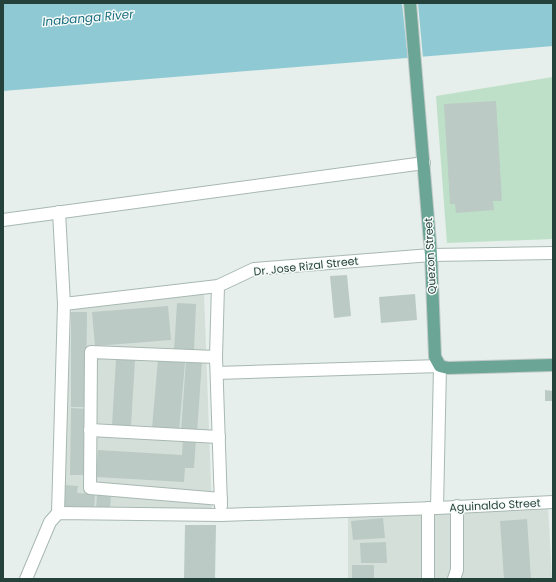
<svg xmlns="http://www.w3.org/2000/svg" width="556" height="582" viewBox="0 0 556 582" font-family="Poppins,sans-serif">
<rect width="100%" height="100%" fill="#e6efeb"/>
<!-- built -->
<g fill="#d4dfda">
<polygon points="204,292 212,512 62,511 72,307"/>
<polygon points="548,505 552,579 348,579 348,516"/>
</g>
<!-- green -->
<polygon fill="#bfe0c8" points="553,77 553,239 447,243 436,96"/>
<!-- water -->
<polygon fill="#8ec9d4" points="3,3 553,3 553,46 3,91"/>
<!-- pier -->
<polygon fill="#e6efeb" points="402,3 418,3 423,58 408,60"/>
<!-- building -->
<g fill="#bbcac4">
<polygon points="496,101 502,201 493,201 494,210 456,213 455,204 450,204 444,104"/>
<polygon points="347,275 351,316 334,318 330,276"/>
<polygon points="415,294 417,320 381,323 379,297"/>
<polygon points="177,303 196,304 194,352 174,351"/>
<polygon points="168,306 171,340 95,346 92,312"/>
<polygon points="71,312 87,312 86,407 71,407"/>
<polygon points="116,359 135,360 131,426 112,425"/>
<polygon points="158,359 185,362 179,431 152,428"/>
<polygon points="186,360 202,361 197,433 181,432"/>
<polygon points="545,390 553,391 553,401 545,401"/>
<polygon points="71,408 86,409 85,475 70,475"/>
<polygon points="183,438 196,439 194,468 185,468 184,482 96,477 98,450 182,455"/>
<polygon points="65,485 78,486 77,493 95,494 94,510 64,508"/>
<polygon points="97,494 111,494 110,511 96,510"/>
<polygon points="383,518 385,538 353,540 351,521"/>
<polygon points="527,519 531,579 504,579 500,521"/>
<polygon points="185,525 216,525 215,579 184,579"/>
<polygon points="386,542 387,563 361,563 360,543"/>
<rect x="352" y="565" width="22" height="14"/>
</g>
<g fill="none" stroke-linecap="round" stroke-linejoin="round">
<defs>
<g id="minor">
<polyline points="3,220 424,163"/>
<polyline points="218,286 216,357 221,506"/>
<polyline points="64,304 218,286 254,269 431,255 553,253"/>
<polyline points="216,357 91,352 90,488 221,499"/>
<polyline points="217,373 440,366 437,508"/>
<polyline points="90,430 219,437"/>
<polyline points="428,508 428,579"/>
<polyline points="58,513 64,304 59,212"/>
<polyline points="26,579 50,522 58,513 221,515 437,508 553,502"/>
<polyline points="454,579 457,570 457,506"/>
</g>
<polyline id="major" points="410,3 431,255 435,357 440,366 448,368 553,365"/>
</defs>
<!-- minor casing -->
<use href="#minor" stroke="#a8b8b2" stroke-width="14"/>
<!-- major casing -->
<use href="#major" stroke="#c2cac8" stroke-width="14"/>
<!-- minor -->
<use href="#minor" stroke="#fff" stroke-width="12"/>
<!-- major -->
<use href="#major" stroke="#6aa596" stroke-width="12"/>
</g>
<g text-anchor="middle" stroke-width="3" stroke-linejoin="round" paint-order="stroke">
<!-- street labels -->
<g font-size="11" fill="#24423a" stroke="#f7fbf9">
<text transform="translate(430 256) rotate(-93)" y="4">Quezon Street</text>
<text transform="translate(306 266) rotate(-6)" y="4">Dr. Jose Rizal Street</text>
<text transform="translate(495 505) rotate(-3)" y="4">Aguinaldo Street</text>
</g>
<!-- water labels -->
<g font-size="12" font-style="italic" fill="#1c6f80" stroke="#f7fbf9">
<text transform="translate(88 18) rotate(-5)" y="4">Inabanga River</text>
</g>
</g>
<!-- border -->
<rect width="556" height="582" fill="none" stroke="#24423a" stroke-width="8"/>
</svg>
